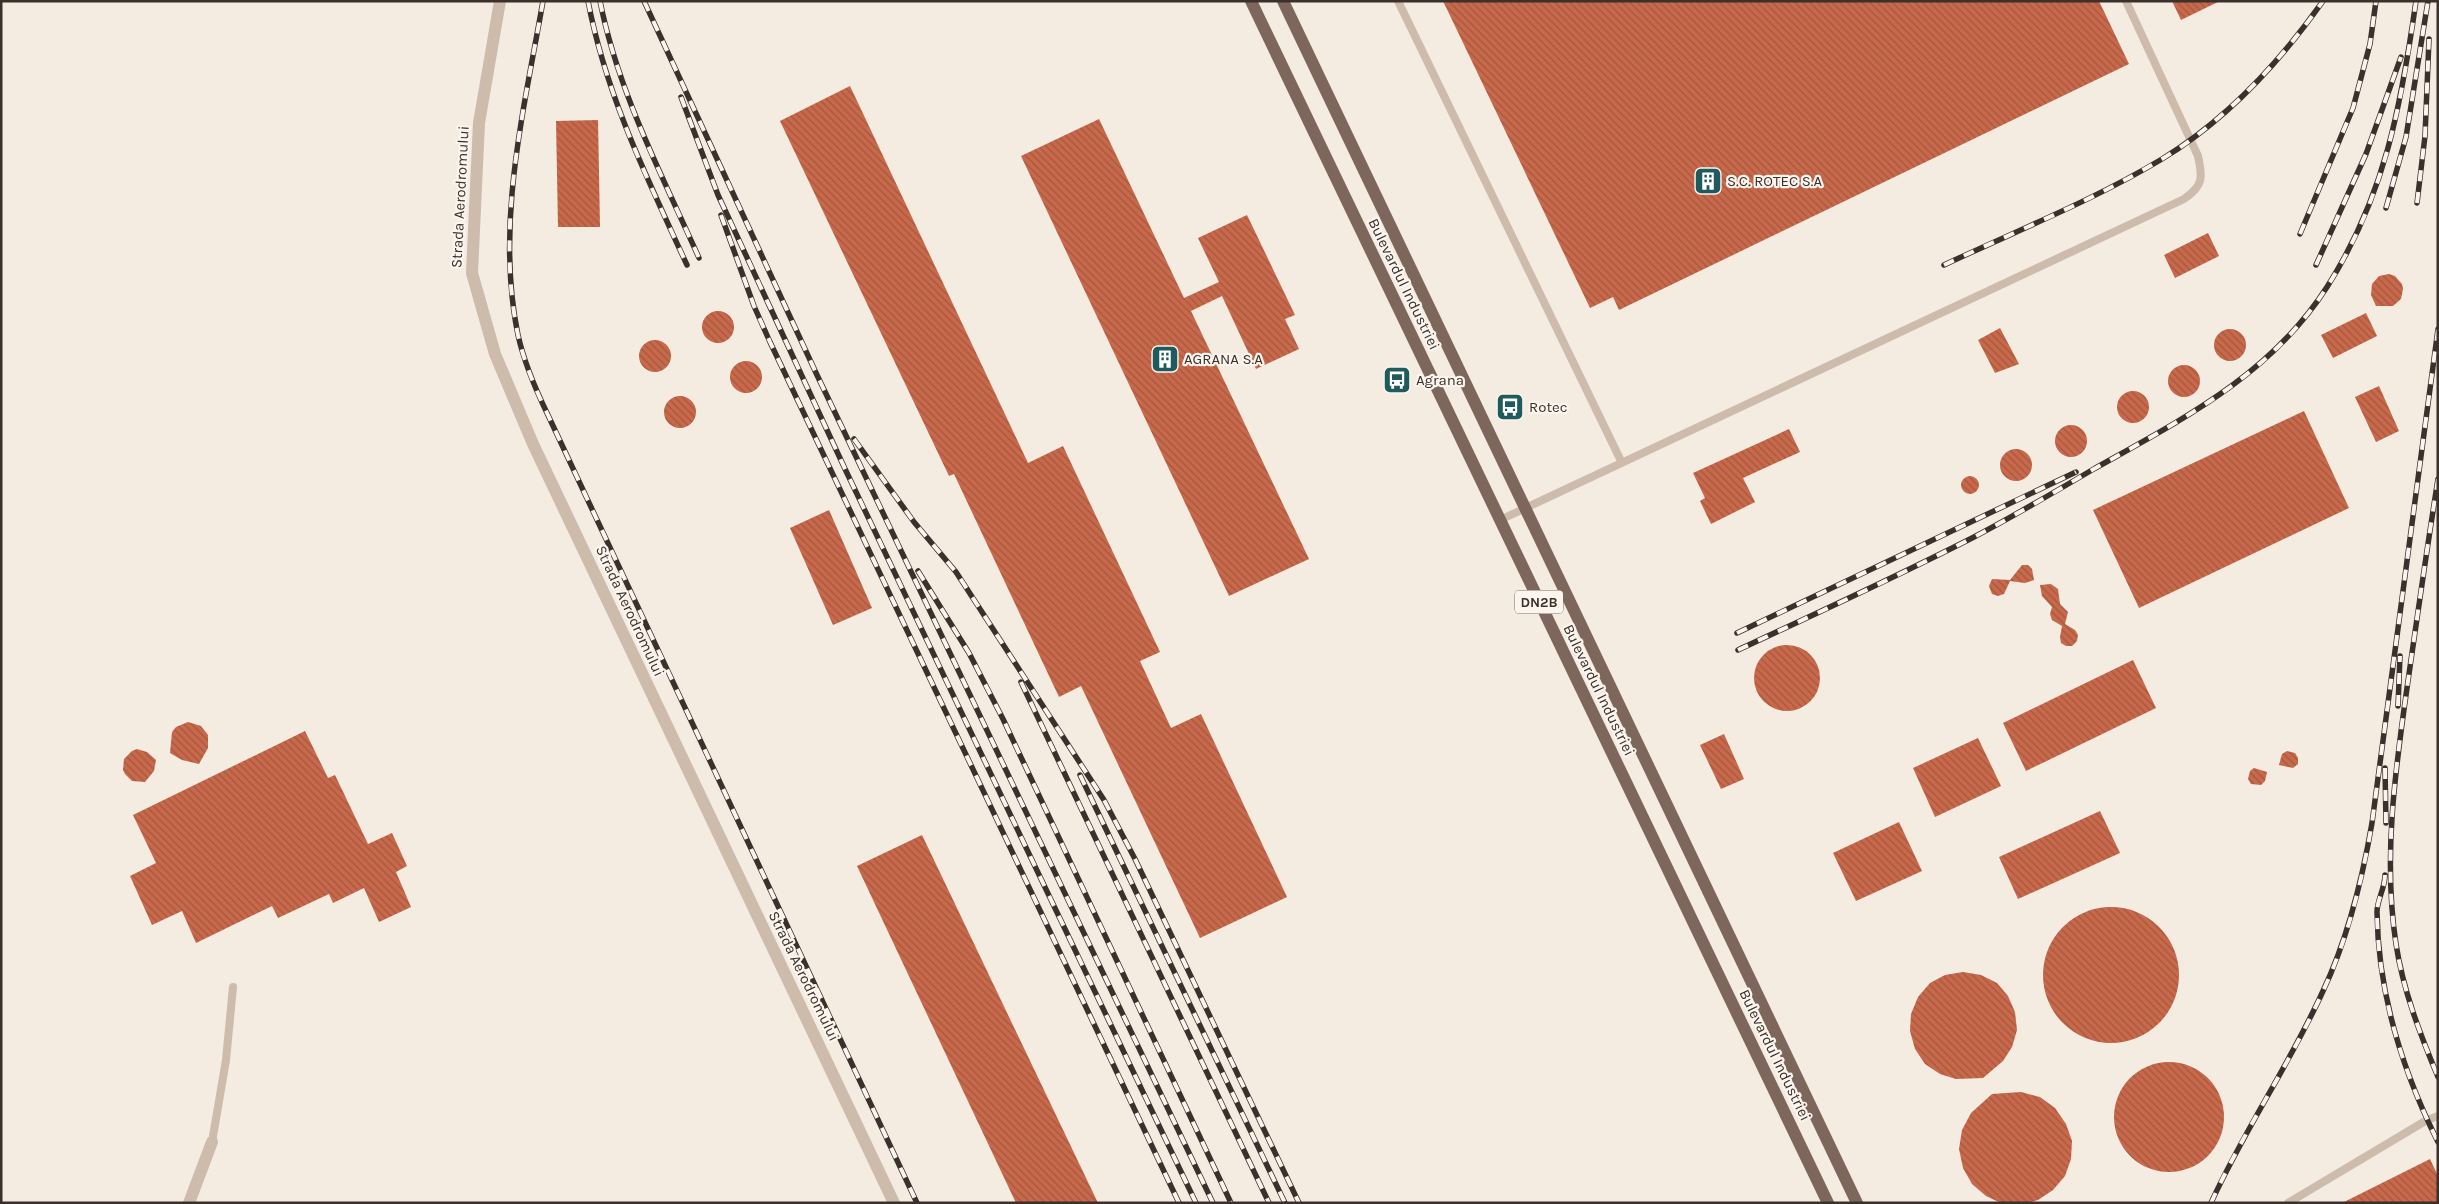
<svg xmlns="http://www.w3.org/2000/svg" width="2439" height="1204" viewBox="0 0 2439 1204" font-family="Karla,sans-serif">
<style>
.building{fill:url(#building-back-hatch)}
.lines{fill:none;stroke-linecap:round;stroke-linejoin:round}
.lane{stroke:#cdbbac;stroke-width:8}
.street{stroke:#cdbbac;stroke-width:12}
.primary{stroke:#7d675c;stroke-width:12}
.rail-casing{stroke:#3b302b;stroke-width:5.5}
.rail{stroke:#fbf5ee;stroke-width:4;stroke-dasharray:11;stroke-linecap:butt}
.labels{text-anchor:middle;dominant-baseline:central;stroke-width:4.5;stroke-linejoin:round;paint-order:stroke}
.shield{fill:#fbf5ee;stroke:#756b66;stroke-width:1}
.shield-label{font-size:14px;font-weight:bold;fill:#3b302b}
.poi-label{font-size:15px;fill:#3b302b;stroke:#fbf5ee;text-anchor:start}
.street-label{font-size:15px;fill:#3b302b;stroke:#fbf5ee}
</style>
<defs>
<pattern id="building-back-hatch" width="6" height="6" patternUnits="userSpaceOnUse" patternTransform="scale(1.25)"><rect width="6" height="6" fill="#c8694b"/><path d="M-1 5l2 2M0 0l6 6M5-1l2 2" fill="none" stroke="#a4573f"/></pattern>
</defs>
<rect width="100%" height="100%" fill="#f4ebe1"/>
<path class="building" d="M 1443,1 L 2099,1 L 2129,64 L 1619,310 L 1613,297 L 1590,308 Z
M 2172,1 L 2220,1 L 2181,20 Z
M 850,86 L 1028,463 L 1063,446 L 1160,652 L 1140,661 L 1171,728 L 1201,714 L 1287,897 L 1200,938 L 1081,686 L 1059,697 L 954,474 L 949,476 L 780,121 Z
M 1099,119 L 1184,298 L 1219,282 L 1198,238 L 1247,215 L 1295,315 L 1285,319 L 1299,349 L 1256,369 L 1222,296 L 1191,311 L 1309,559 L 1229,596 L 1021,156 Z
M 598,120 L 600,227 L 558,227 L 556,121 Z
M 2208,233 L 2219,256 L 2175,278 L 2164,255 Z
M 2389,274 L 2395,276 L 2402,284 L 2403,289 L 2401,299 L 2393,306 L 2376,306 L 2371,295 L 2372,284 L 2379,276 Z
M702 327a16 16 0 1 1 32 0a16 16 0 1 1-32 0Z
M 2366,313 L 2377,336 L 2333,358 L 2321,335 Z
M 2000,328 L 2019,364 L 1995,373 L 1978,340 Z
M2214 345a16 16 0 1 1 32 0a16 16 0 1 1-32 0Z
M639 356a16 16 0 1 1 32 0a16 16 0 1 1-32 0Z
M730 377a16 16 0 1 1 32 0a16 16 0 1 1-32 0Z
M2168 381a16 16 0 1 1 32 0a16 16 0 1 1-32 0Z
M 2379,386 L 2399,431 L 2376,442 L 2355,397 Z
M2117 407a16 16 0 1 1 32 0a16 16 0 1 1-32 0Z
M664 412a16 16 0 1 1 32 0a16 16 0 1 1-32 0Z
M 2304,411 L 2349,508 L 2139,608 L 2093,510 Z
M2055 441a16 16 0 1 1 32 0a16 16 0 1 1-32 0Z
M 1789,429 L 1800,452 L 1743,478 L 1755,502 L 1711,524 L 1700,501 L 1705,498 L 1693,473 Z
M2000 465a16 16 0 1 1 32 0a16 16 0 1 1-32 0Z
M1961 485a9 9 0 1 1 18 0a9 9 0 1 1-18 0Z
M 829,510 L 872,608 L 833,625 L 790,528 Z
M 2022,565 L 2028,565 L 2032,569 L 2034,580 L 2025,583 L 2010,581 L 2004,594 L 1998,596 L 1992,594 L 1989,586 L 1992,579 L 2010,580 Z
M 2051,584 L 2058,589 L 2060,604 L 2068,612 L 2065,624 L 2075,630 L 2078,635 L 2077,641 L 2072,646 L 2066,646 L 2061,643 L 2060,637 L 2062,626 L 2052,620 L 2050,614 L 2052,607 L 2042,596 L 2040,585 Z
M1754 678a33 33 0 1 1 66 0a33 33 0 1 1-66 0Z
M 2133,660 L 2156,708 L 2026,771 L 2003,723 Z
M 188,722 L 201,726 L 208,735 L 208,748 L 199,764 L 182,760 L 170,753 L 172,732 L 176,727 Z
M 305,731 L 328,778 L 335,775 L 368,844 L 392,833 L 407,866 L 396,872 L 411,907 L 379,922 L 364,888 L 333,903 L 329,894 L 278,918 L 272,906 L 196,943 L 182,911 L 152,925 L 130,876 L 156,863 L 133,815 Z
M 1724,734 L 1744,779 L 1721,789 L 1700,745 Z
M 1978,738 L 2001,786 L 1935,817 L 1913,768 Z
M 137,749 L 147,752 L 156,760 L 154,771 L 145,782 L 132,781 L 125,774 L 123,770 L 124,759 L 132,751 Z
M 2287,751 L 2295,753 L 2298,758 L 2298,764 L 2293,768 L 2279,765 L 2282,754 Z
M 2254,768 L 2267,772 L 2265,781 L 2261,785 L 2251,784 L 2248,779 L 2250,771 Z
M 2100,811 L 2120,853 L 2018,899 L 1999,857 Z
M 1899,822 L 1922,871 L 1856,901 L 1833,853 Z
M 922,835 L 1098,1203 L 1016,1203 L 857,866 Z
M2043 975a68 68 0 1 1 136 0a68 68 0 1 1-136 0Z
M 1963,972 L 1981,975 L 1997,983 L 2008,996 L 2015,1012 L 2017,1030 L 2012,1047 L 2003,1061 L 1983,1078 L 1956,1079 L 1940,1074 L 1925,1064 L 1915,1049 L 1910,1031 L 1911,1014 L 1918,997 L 1930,983 L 1945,975 Z
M2114 1117a55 55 0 1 1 110 0a55 55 0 1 1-110 0Z
M 2021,1092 L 2040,1097 L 2055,1108 L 2066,1124 L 2072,1141 L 2071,1159 L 2065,1176 L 2053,1190 L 2038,1200 L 2028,1203 L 2001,1203 L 1986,1196 L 1972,1184 L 1963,1168 L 1959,1149 L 1962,1130 L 1971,1113 L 1992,1094 Z
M 2430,1159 L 2438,1176 L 2438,1203 L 2342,1203 Z"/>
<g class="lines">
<path class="lane" d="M 1398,1 L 1622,463
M 1500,520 L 2184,199 C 2203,186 2203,178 2198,156 L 2126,1
M 212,1142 L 226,1060 L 233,987
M 2288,1203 L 2427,1120 L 2438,1116"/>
<path class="street" d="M 500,1 L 479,123 L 472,273 L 495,354 L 533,444 L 894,1203
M 189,1203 L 212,1142"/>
<path class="primary" d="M 1251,1 L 1828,1203
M 1283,1 L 1857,1203"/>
<g class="rail-casing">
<path id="rail" d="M 543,1 C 524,110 495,224 518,335 C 524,362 535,388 547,413 L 917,1203
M 588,1 C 606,95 647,178 687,265
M 600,1 C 618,92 662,175 699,258
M 644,1 L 817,375 L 1213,1203
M 681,97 L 718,195 L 846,471 L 1196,1203
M 2417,203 L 2425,136 L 2429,39
M 2386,208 L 2406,137 L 2428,1
M 721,215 L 754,306 L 770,342 L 1179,1203
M 2300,234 L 2353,108 L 2370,44 L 2376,1
M 1944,265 C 2016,231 2094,200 2162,159 C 2226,120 2280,62 2323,1
M 2316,265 L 2366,154 L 2401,57
M 854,439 L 914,522 L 956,572 L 1104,800 L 1135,859 L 1299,1203
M 2438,479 C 2427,548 2417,618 2407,688 C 2395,772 2383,859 2396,944 C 2403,990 2420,1034 2438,1077
M 918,571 L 969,653 L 1003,719 L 1231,1203
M 1737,633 L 2076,472
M 1738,650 C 1817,613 1896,577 1974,537 C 2014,516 2053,493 2092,470 C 2181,420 2270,376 2327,287 C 2385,196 2401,106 2416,1
M 1021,682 L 1269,1203
M 2398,706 L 2400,656
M 2385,768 L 2386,823
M 1080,775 L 1285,1203
M 2385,875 C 2385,888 2377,900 2377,912 C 2378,993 2402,1070 2438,1142
M 2211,1203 C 2244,1130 2290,1064 2323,991 C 2348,938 2362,881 2372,823 L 2438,329"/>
</g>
<use href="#rail" class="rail"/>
</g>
<defs>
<g id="building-square" transform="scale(1.4375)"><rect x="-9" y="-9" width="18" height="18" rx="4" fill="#1f5a5e" stroke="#fbf5ee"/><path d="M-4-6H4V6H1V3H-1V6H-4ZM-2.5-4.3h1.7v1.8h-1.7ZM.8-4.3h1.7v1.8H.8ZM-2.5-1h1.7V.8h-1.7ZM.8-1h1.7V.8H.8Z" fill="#fff"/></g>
<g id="bus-square" transform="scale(1.4375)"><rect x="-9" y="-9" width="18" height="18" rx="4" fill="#1f5a5e" stroke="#fbf5ee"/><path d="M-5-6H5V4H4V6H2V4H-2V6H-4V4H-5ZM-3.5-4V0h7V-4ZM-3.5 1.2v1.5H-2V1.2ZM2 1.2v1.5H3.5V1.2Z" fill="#fff"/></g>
</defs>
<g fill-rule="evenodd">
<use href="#building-square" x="1708" y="181"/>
<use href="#building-square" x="1165" y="359"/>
<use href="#bus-square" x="1397" y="380"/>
<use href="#bus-square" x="1510" y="407"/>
</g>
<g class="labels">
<rect class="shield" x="1515" y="590.5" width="48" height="23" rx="4"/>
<g class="shield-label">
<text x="1539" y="602">DN2B</text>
</g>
<g class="poi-label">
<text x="1727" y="181">S.C. ROTEC S.A</text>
<text x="1184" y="359">AGRANA S.A</text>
<text x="1416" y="380">Agrana</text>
<text x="1529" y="407">Rotec</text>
</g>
<g class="street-label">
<text transform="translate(460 197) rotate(-87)">Strada Aerodromului</text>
<text transform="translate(1404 284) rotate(64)">Bulevardul Industriei</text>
<text transform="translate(630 611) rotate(65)">Strada Aerodromului</text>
<text transform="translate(1599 690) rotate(64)">Bulevardul Industriei</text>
<text transform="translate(804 976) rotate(64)">Strada Aerodromului</text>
<text transform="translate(1775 1055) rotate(64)">Bulevardul Industriei</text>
</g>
</g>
<rect width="2439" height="1204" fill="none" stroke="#3b302b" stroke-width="5"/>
</svg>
